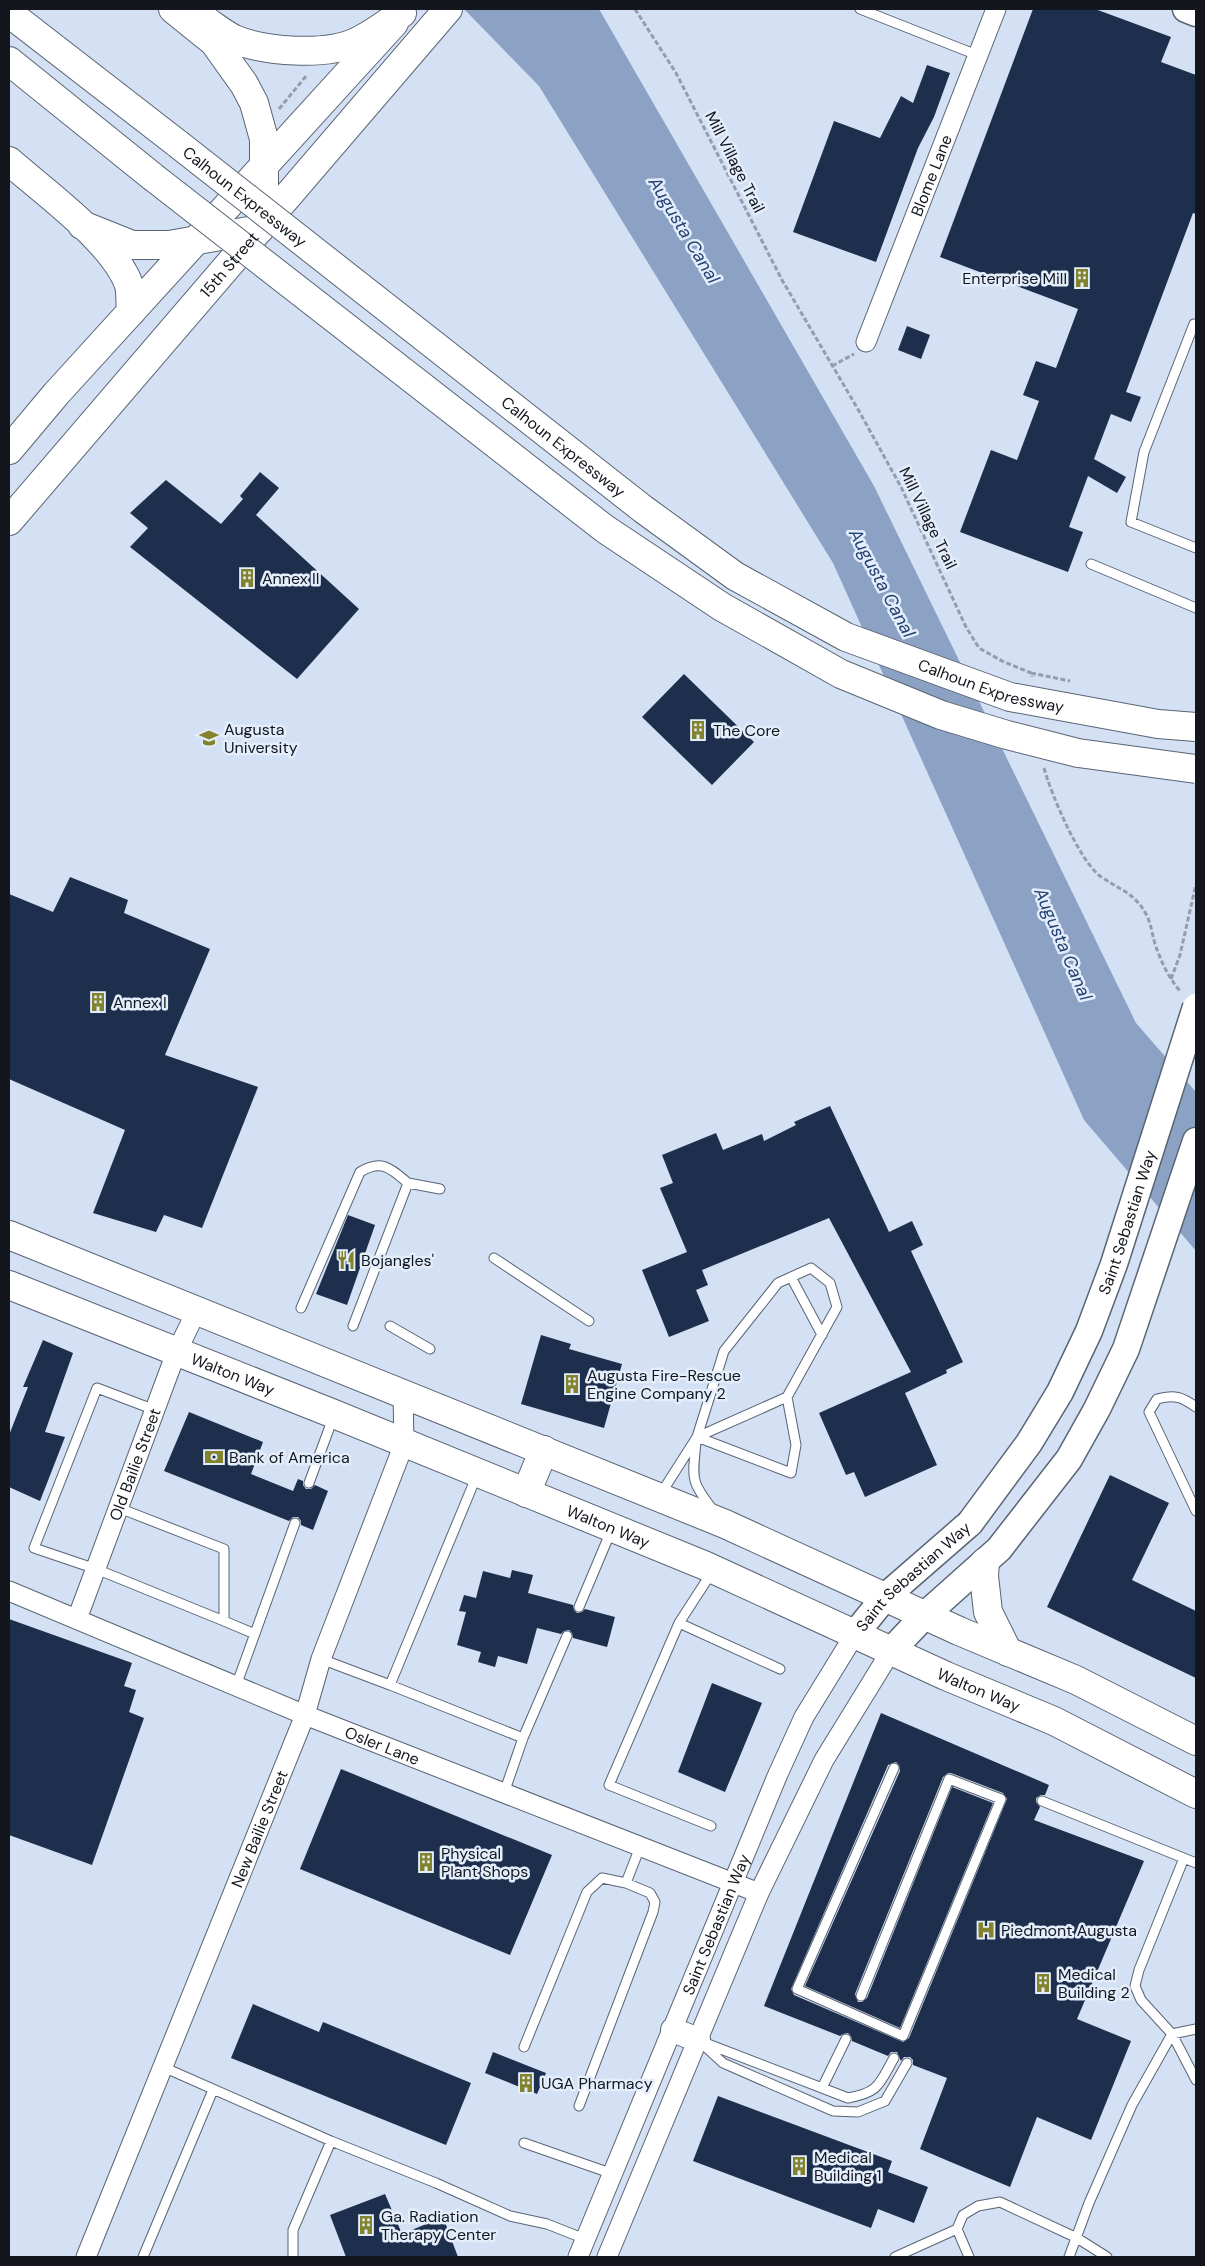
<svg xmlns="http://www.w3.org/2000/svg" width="1205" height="2266" viewBox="0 0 1205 2266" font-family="'DM Sans',sans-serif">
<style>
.water{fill:#8ba2c4}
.building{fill:#1d2f4c;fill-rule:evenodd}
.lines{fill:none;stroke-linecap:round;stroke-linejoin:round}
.service-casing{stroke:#596474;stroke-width:11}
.minor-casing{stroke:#596474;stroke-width:21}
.tertiary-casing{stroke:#596474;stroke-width:26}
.secondary-casing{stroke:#596474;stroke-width:29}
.primary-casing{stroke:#596474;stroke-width:30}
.motorway-casing{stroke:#596474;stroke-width:30}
.path{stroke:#939dab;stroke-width:3;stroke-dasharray:5 2.5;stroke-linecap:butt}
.service{stroke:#fff;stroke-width:9}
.minor{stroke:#fff;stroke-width:19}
.tertiary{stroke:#fff;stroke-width:24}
.secondary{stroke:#fff;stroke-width:26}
.primary{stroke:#fff;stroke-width:28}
.motorway{stroke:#fff;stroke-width:28}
.secondary-bridge-casing{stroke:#596474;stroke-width:29;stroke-linecap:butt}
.motorway-bridge-casing{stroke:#596474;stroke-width:30;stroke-linecap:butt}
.secondary-bridge{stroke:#fff;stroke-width:26}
.motorway-bridge{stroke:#fff;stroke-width:28}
.labels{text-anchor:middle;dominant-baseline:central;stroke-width:5;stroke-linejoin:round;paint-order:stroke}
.street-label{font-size:16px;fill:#13171d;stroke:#e3edfc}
.poi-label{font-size:16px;fill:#13171d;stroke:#e3edfc;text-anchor:start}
.water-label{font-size:18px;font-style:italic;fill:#244170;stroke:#e3edfc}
</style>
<rect width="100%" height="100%" fill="#d4e0f3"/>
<path class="water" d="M 464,9 L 599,9 L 874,486 L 1136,1023 L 1196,1092 L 1196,1251 L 1084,1120 L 833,563 L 539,86 Z"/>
<path class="building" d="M 1033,9 L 1095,9 L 1171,37 L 1161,62 L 1196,75 L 1196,214 L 1193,213 L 1126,392 L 1141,397 L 1131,422 L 1111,414 L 1094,459 L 1126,477 L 1117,493 L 1088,476 L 1069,527 L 1083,532 L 1068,572 L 960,532 L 991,450 L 1017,460 L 1039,401 L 1023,395 L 1036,361 L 1056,368 L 1078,309 L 940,257 Z
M 927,65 L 950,73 L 934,117 L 918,148 L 876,262 L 793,232 L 834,121 L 880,138 L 901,96 L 913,103 Z
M 907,326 L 930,335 L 921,359 L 898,350 Z
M 260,472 L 279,488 L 256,515 L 359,609 L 297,679 L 130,547 L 148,528 L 130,513 L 166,480 L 221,524 L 243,499 L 240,496 Z
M 684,674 L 754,742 L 712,785 L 642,717 Z
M 70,877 L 128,900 L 124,913 L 210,949 L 165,1055 L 258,1087 L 202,1228 L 164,1215 L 156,1232 L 93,1213 L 125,1130 L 9,1079 L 9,894 L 53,912 Z
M 830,1106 L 889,1232 L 912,1221 L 923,1245 L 911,1251 L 963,1362 L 946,1370 L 947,1373 L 905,1393 L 937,1465 L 865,1497 L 854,1472 L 846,1475 L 819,1413 L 911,1372 L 829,1218 L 702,1270 L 708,1285 L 696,1290 L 709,1321 L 669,1337 L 642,1270 L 687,1252 L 660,1188 L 673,1183 L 662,1155 L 716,1133 L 723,1150 L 762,1134 L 764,1141 L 796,1125 L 794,1122 Z
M 348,1215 L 375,1225 L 347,1305 L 316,1294 Z
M 541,1335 L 571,1344 L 569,1349 L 622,1364 L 604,1428 L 521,1404 Z
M 43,1340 L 73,1353 L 45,1432 L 65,1437 L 40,1501 L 9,1487 L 9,1435 L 28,1387 L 23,1387 Z
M 189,1412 L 263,1442 L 251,1474 L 293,1491 L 298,1479 L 303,1481 L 303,1485 L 306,1489 L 311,1489 L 315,1485 L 328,1491 L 313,1530 L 301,1525 L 301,1521 L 298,1517 L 293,1517 L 289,1521 L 164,1471 Z
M 1110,1475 L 1169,1503 L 1132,1580 L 1196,1611 L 1196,1678 L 1047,1607 Z
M 512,1570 L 533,1575 L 528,1593 L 573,1605 L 574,1610 L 577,1613 L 582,1612 L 585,1609 L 615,1617 L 607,1647 L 573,1638 L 572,1633 L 569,1630 L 564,1631 L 561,1634 L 537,1628 L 527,1664 L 498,1656 L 495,1667 L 478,1662 L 481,1652 L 457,1645 L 466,1612 L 459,1611 L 464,1595 L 476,1598 L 483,1571 L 510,1578 Z
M 9,1619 L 132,1663 L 124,1686 L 136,1690 L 129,1712 L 144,1718 L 92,1865 L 9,1835 Z
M 712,1683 L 762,1703 L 725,1792 L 678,1772 Z
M 881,1713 L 1049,1785 L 1045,1795 L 1041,1795 L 1036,1798 L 1036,1802 L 1040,1807 L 1034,1820 L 1144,1861 L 1077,2019 L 1131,2041 L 1091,2140 L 1037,2117 L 1010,2187 L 920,2149 L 947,2078 L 913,2065 L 913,2060 L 910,2057 L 904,2057 L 901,2061 L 897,2052 L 891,2052 L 888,2056 L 852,2041 L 851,2036 L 848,2033 L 843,2034 L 840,2036 L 764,2006 ZM 896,1762 L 899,1765 L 900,1771 L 805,1986 L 900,2028 L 993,1803 L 952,1787 L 867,1998 L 862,2002 L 858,2002 L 855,1994 L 943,1777 L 948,1773 L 951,1773 L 1003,1793 L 1007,1799 L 909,2038 L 903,2042 L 794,1995 L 791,1989 L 888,1765 Z
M 341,1769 L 552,1855 L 510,1955 L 300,1869 Z
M 253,2004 L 319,2032 L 323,2022 L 471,2083 L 446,2145 L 231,2058 Z
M 493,2052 L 546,2073 L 537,2094 L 485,2073 Z
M 718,2096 L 892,2161 L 888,2172 L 928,2187 L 914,2223 L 878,2209 L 871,2228 L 693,2161 Z
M 385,2194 L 402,2234 L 443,2217 L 458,2257 L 346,2257 L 330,2215 Z"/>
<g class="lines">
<g class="service-casing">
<path id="service" d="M 860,9 L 977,55
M 1196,324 L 1194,324 L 1144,452 L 1131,522 L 1196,548
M 1091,564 L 1196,608
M 408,1183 L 440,1189
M 494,1258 L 589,1321
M 791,1277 L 822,1335
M 301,1308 L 360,1172 C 382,1159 390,1168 408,1183 L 353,1326
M 390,1326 L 430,1349
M 1196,1407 C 1182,1397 1174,1394 1157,1399 L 1149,1412 L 1196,1511
M 697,1437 L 791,1473 L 796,1445 L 787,1397
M 696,1441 C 693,1478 689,1480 714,1511
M 309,1483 L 333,1418
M 660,1495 L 697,1437 L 724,1351 L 778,1283 L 811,1268 L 830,1283 L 837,1307 L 787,1397 L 697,1437
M 119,1508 L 224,1549 L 224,1621 L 96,1569 L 34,1548 L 97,1388 L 155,1410
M 579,1607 L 611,1531
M 224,1621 L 255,1634
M 679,1623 L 780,1669
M 321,1659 L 390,1685 L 477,1475
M 390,1685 L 523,1738 L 504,1793
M 236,1686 L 295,1523
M 523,1738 L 567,1636
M 1042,1801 L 1196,1863
M 711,1826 L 609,1785 L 679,1623 L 712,1572
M 1184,1858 L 1139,1970 L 1135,1986 L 1141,2000 L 1172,2034 L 1196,2080
M 861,1996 L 949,1779 L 1001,1799 L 903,2036 L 797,1989 L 894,1768
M 698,2040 L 723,2063 L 833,2111 L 858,2112 L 885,2101 L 907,2063
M 700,2041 L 848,2098 C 880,2092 879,2084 894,2058
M 524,2047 L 587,1892 L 602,1878 L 626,1883 L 640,1847
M 163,2067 L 331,2141
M 822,2088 L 846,2039
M 579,2106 L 653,1912 L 655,1902 L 650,1893 L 626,1883
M 524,2143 L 613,2174
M 957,2229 L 969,2257
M 143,2257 L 213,2090
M 293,2257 L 293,2230 L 331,2141 L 436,2183 L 510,2216 L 547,2224 L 585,2239
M 895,2257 L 957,2229 L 963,2215 L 978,2206 L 1000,2202 L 1077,2238 L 1107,2257
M 1069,2257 L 1089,2203 L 1132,2105 L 1172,2034 L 1196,2029"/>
</g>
<g class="minor-casing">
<g id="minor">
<path id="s1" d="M 866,342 L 996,9"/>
<path id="s2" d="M 9,1591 L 305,1715 L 759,1893"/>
<path id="s3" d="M 77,1619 L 176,1353 L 196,1312"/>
<path id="s4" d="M 86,2257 L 305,1715 L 321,1659 L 404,1444 L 403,1393"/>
<path id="s5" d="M 578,2257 L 778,1774 L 804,1717 L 855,1634"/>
<path d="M 607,2257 L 759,1893 L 824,1760 L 891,1651"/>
</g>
</g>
<g class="tertiary-casing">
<path id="tertiary" d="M 673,2030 L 698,2040"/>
</g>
<g class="secondary-casing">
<g id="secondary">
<path d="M 1186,9 L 1196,13"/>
<path id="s6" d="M 855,1634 L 885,1597 L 970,1523"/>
<path d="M 891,1651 L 925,1615 L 999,1549 L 1069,1459 L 1097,1409 L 1126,1349 L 1196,1141"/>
</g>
</g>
<g class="primary-casing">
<g id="primary">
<path d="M 9,450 L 56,394 L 394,23"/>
<path id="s7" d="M 9,521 L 448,9"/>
<path d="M 9,1235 L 725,1524 L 959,1631 L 1076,1680 L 1196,1741"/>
<path id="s8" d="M 9,1285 L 334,1414 L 706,1566 L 946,1676 L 1054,1721 L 1196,1794"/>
<path d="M 526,1493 L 544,1450"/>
<path d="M 985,1562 L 984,1576 L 988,1612 L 1008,1652"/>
</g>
</g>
<g class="motorway-casing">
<path id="motorway" d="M 9,13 L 178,144
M 205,20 C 214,26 224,34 234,39 C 265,52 326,56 356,42 C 372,35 387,23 402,13
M 9,61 L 153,177
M 9,161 C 44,192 114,242 129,285 C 131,293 130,304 131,312
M 82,225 L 132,245 L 169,245 L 260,229 L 264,192 L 264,139 L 254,103 L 244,84 L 214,42 L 173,9"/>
</g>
<path class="path" d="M 635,9 L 676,73 L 782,280 L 859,411 L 901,487 L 966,627 L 979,648 L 1002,661 L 1031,673 L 1032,677
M 279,109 L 307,75
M 832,366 L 854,354
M 1031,673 L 1070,681
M 1044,768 C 1051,794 1079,860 1100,876 C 1118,889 1134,892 1146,914 C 1151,923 1152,934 1155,944 C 1161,961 1168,977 1180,991
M 1171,979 L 1180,955 L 1196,884"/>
<use href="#service" class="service"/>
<use href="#minor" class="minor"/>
<use href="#tertiary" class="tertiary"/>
<use href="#secondary" class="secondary"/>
<use href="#primary" class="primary"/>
<use href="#motorway" class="motorway"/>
<g class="secondary-bridge-casing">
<g id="secondary-bridge">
<path id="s9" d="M 970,1523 L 1029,1443 L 1060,1392 L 1089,1331 L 1114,1264 L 1196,1007"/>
</g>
</g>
<g class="motorway-bridge-casing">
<g id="motorway-bridge">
<path id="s10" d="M 178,144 L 643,509 L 735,576 L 846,637 L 1010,697 L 1158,724 L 1196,727"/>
<path d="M 153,177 L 605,529 L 722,607 L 841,674 L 941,715 L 1007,735 L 1078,753 L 1196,769"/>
</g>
</g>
<use href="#secondary-bridge" class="secondary-bridge"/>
<use href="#motorway-bridge" class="motorway-bridge"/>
</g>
<defs>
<g id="building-bare" transform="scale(1.5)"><path d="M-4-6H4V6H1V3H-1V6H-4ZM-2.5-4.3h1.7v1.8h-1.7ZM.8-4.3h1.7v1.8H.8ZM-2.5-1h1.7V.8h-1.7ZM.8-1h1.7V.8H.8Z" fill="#83832d" stroke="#e3edfc" stroke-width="2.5" paint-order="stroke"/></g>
<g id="university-bare" transform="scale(1.5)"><path d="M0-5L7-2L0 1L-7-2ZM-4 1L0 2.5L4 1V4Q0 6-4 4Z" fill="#83832d" stroke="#e3edfc" stroke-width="2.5" paint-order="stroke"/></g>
<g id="restaurant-bare" transform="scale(1.5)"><path d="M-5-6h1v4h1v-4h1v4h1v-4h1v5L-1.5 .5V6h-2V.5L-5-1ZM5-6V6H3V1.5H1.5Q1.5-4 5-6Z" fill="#83832d" stroke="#e3edfc" stroke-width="2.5" paint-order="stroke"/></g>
<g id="bank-bare" transform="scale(1.5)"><path d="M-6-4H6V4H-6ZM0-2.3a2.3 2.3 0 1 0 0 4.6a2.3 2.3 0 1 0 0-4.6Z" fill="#83832d" stroke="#e3edfc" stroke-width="2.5" paint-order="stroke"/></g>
<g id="hospital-bare" transform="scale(1.5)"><path d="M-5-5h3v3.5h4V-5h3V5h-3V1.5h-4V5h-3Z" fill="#83832d" stroke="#e3edfc" stroke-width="2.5" paint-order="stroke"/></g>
</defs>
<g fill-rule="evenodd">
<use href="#building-bare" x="1082" y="278"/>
<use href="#building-bare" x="247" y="578"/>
<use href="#building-bare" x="698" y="730"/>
<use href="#university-bare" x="209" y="738"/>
<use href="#building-bare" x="98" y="1002"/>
<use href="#restaurant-bare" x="346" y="1260"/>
<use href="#building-bare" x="572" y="1384"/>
<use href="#bank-bare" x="214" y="1457"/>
<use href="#building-bare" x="426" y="1862"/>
<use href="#hospital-bare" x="986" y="1930"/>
<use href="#building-bare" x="1043" y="1983"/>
<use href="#building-bare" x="526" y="2083"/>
<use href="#building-bare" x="799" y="2166"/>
<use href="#building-bare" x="366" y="2225"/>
</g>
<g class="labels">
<g class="street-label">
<text transform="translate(735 162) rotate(63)">Mill Village Trail</text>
<text stroke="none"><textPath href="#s1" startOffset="179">Blome Lane</textPath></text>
<text stroke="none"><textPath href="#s10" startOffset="85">Calhoun Expressway</textPath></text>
<text stroke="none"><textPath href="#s7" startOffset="338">15th Street</textPath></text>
<text stroke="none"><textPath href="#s10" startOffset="490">Calhoun Expressway</textPath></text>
<text transform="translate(928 518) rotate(64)">Mill Village Trail</text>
<text stroke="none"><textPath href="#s10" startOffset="985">Calhoun Expressway</textPath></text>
<text stroke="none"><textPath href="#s9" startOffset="342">Saint Sebastian Way</textPath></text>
<text stroke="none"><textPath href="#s8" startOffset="241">Walton Way</textPath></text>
<text stroke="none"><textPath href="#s3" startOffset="165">Old Bailie Street</textPath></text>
<text stroke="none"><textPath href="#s8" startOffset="646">Walton Way</textPath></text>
<text stroke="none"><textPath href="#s6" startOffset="82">Saint Sebastian Way</textPath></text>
<text stroke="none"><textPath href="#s8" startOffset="1051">Walton Way</textPath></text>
<text stroke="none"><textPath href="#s2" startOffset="404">Osler Lane</textPath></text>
<text stroke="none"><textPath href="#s4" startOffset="462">New Bailie Street</textPath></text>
<text stroke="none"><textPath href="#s5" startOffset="360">Saint Sebastian Way</textPath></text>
</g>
<g class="poi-label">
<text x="1067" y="278" text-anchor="end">Enterprise Mill</text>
<text x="262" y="578">Annex II</text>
<text x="224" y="729">Augusta<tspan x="224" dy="18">University</tspan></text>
<text x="713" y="730">The Core</text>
<text x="113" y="1002">Annex I</text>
<text x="361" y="1260">Bojangles'</text>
<text x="587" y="1375">Augusta Fire-Rescue<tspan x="587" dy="18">Engine Company 2</tspan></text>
<text x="229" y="1457">Bank of America</text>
<text x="441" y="1853">Physical<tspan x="441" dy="18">Plant Shops</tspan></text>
<text x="1001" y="1930">Piedmont Augusta</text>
<text x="1058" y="1974">Medical<tspan x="1058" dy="18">Building 2</tspan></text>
<text x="541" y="2083">UGA Pharmacy</text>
<text x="814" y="2157">Medical<tspan x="814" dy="18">Building 1</tspan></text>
<text x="381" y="2216">Ga. Radiation<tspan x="381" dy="18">Therapy Center</tspan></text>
</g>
<g class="water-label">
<text transform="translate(684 230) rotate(59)">Augusta Canal</text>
<text transform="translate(882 583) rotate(62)">Augusta Canal</text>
<text transform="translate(1063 944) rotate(67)">Augusta Canal</text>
</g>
</g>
<rect width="1205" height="2266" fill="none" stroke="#13171d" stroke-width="20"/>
</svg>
